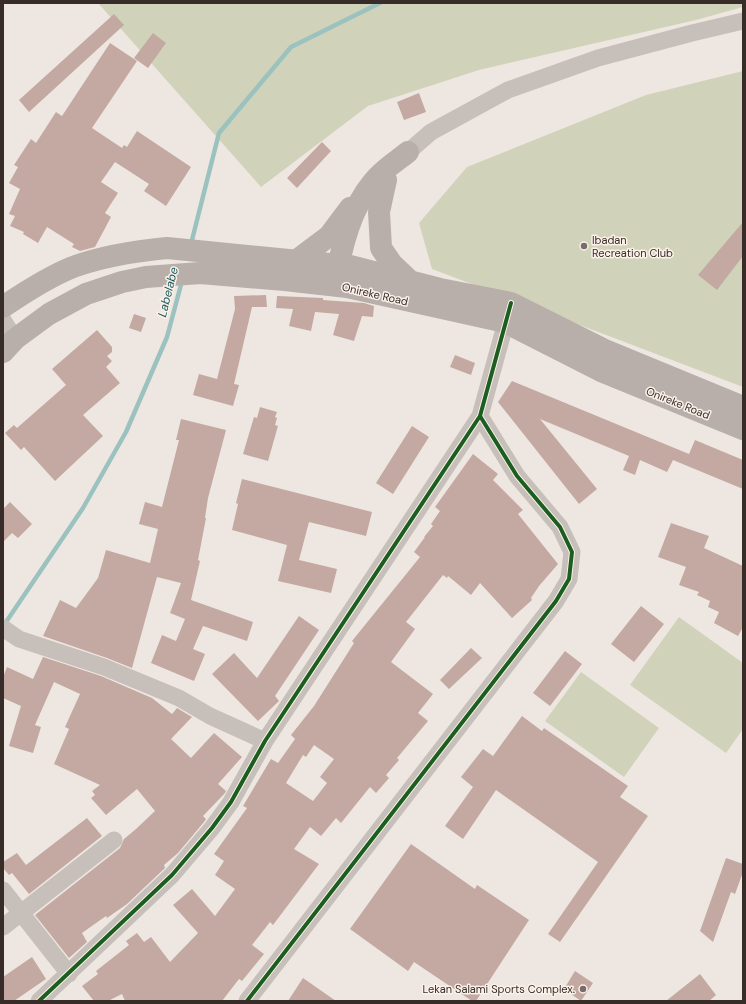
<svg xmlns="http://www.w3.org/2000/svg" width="746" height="1004" viewBox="0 0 746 1004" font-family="'DM Sans',sans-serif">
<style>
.green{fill:#d0d3ba}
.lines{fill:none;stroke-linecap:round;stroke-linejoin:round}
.stream{stroke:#9cc2bf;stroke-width:4.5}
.building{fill:#c3a9a2;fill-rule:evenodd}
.street{stroke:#c7bfba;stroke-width:17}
.secondary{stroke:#b8afaa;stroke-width:22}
.cycleway-casing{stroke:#fbf1e9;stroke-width:6}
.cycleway{stroke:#1b5e20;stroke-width:4}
.poi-dot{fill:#786d69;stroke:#fbf1e9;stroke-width:1.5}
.labels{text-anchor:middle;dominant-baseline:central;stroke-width:3;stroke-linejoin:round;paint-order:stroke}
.poi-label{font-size:11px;fill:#382c28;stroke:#fbf1e9;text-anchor:start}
.street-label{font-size:11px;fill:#382c28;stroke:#fbf1e9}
.water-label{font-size:12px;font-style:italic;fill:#1b5c5c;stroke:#fbf1e9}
</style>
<rect width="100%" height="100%" fill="#eee7e1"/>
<path class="green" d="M 98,3 L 743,3 L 743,7 L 696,20 L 479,70 L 368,106 L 261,187 Z
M 743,71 L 743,387 L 432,269 L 419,223 L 467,167 L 646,95 Z
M 679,617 L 743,663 L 743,729 L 726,753 L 630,685 Z
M 581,672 L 659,728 L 624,777 L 545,721 Z"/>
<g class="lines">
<path class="stream" d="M 191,244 L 219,133 L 291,47 L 380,3
M 4,625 L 83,508 L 126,432 L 167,337 L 182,281"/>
</g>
<path class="building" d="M 114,14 L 124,25 L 29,112 L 19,100 Z
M 153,33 L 166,43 L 148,68 L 134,58 Z
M 110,43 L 137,61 L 92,128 L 122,148 L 124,145 L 127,147 L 137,131 L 191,167 L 166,206 L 144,191 L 149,184 L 115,162 L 101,182 L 118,193 L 105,213 L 111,217 L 95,247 L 80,251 L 72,247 L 74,244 L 47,227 L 38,243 L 23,234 L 24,232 L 10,226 L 15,216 L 9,214 L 20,189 L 9,183 L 18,167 L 14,165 L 31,139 L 36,143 L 56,112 L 62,116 Z
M 419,93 L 426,112 L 404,120 L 397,102 Z
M 322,142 L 331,151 L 297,188 L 287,178 Z
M 743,222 L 743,256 L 717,290 L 698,275 Z
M 266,295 L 267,307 L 252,307 L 234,384 L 239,385 L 233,406 L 193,395 L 199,374 L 217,379 L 235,309 L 234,296 Z
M 277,296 L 323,298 L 323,300 L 364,303 L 374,306 L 373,317 L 362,316 L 354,341 L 333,335 L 339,314 L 315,312 L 311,331 L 289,326 L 293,309 L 276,308 Z
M 134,314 L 146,318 L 141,332 L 129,328 Z
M 97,330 L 112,347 L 112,352 L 107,356 L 112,361 L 106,367 L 120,383 L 83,415 L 103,436 L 55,481 L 24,447 L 21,450 L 5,433 L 14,425 L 17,428 L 66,385 L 52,369 Z
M 455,355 L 475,363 L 471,375 L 450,367 Z
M 512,381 L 689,454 L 695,440 L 743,460 L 743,489 L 673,460 L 667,472 L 640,460 L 635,475 L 623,470 L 629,456 L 540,419 L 597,489 L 579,504 L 498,402 Z
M 260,407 L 277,412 L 275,417 L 277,418 L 275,425 L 278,426 L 268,461 L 243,454 L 254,417 L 257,418 Z
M 181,419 L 226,430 L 208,498 L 205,518 L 206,518 L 198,560 L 200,561 L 191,600 L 253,622 L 247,641 L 203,626 L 193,649 L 205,654 L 194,681 L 151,663 L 162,635 L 176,641 L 185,619 L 170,613 L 181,583 L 157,577 L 132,668 L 107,658 L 43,636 L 60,600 L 76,608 L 98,578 L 106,550 L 150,563 L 158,529 L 139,524 L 145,502 L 162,507 L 179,440 L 176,440 Z
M 412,426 L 429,437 L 393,494 L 376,483 Z
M 473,454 L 498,474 L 493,480 L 523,510 L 518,514 L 558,564 L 539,586 L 531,598 L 532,600 L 512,618 L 480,583 L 471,595 L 448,576 L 447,578 L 443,575 L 406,622 L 415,629 L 391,662 L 433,694 L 418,713 L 428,721 L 397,758 L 399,760 L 386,775 L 389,778 L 376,793 L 370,787 L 341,823 L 336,818 L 321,836 L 310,827 L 294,849 L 319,864 L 273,925 L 270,922 L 252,945 L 264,954 L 242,981 L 239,979 L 222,1001 L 125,1001 L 122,994 L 108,1001 L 94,1001 L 82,986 L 98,974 L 96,971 L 129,945 L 126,941 L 137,933 L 144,942 L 151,937 L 170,962 L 198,933 L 173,905 L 192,889 L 215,916 L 235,889 L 215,875 L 224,861 L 214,854 L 247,808 L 243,806 L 271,759 L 278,763 L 295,739 L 291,735 L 314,706 L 354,643 L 352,641 L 420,557 L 414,552 L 425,537 L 424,537 L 433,526 L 431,524 L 440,511 L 435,507 ZM 314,745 L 334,759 L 320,777 L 327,783 L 313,801 L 286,783 L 303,755 L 306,757 Z
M 242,479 L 372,512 L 366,536 L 309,522 L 299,560 L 337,569 L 331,593 L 278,581 L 287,545 L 232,530 L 238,504 L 236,503 Z
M 10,502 L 32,524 L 18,538 L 12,533 L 3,542 L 3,509 Z
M 671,523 L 709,536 L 704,548 L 743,566 L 743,627 L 738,636 L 714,623 L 719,612 L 708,607 L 710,601 L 697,595 L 699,592 L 679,585 L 686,567 L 658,557 Z
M 641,606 L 664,624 L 634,662 L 611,644 Z
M 299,616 L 319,630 L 275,696 L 279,701 L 258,721 L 212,674 L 234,653 L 257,678 Z
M 471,648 L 482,658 L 449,689 L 440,680 Z
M 565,651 L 582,664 L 550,706 L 533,693 Z
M 43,657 L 101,676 L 152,698 L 172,714 L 177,708 L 192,717 L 171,739 L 191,758 L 214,733 L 242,757 L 218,784 L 226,791 L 225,793 L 203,816 L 206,819 L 204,822 L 178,853 L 164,865 L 165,868 L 127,904 L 107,918 L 106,916 L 82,933 L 87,942 L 69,958 L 35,915 L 120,848 L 124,839 L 136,829 L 155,811 L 137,789 L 106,815 L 91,798 L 95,795 L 92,791 L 100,785 L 54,764 L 69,729 L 65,727 L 80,694 L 54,682 L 35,725 L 41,727 L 33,753 L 9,746 L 21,706 L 3,698 L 3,677 L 7,667 L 33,679 Z
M 522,716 L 542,731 L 544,728 L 628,786 L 620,797 L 648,816 L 560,942 L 548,934 L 598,862 L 496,790 L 463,839 L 445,826 L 473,787 L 461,777 L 483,749 L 493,756 Z
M 87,818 L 102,836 L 29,894 L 12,873 L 9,875 L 3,868 L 3,862 L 17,853 L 26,865 Z
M 411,844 L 475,889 L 477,885 L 529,920 L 476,1001 L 472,1001 L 414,962 L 408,971 L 350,929 Z
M 726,858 L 743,864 L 743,872 L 735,894 L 731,892 L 713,942 L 700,931 Z
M 32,957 L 46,979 L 14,1001 L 3,1001 L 3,977 Z
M 575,971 L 593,983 L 581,1001 L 564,989 Z
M 700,974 L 716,995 L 709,1001 L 666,1001 Z
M 303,978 L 336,1001 L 288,1001 Z"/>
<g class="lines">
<path class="street" d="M 408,152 L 431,132 L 508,90 L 598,58 L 692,33 L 743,21
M 3,320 L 15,339
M 3,628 L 19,639 L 104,667 L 179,698 L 210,716 L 265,741
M 3,890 L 69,974
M 3,927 L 114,840
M 39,1001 L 172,875 L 212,828 L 231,802 L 265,741 L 480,416 L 509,311
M 247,1001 L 556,601 L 569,579 L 572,552 L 560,527 L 517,476 L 480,416"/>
<path class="secondary" d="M 386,180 L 379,212 L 381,248 L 392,264 L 410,281
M 297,260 L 329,236 L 350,208
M 336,278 C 342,245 351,208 373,182 C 382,170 397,161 408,152
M 3,307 C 25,292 48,277 73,267 C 103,256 136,251 167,248 L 350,266 L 440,289 L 511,303 L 607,351 L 743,407
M 3,352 L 15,339 L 49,314 L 86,294 L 122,282 L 146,277 L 200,273 L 285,280 L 347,287 L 505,322 L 601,371 L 743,429"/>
<g class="cycleway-casing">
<path id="cycleway" d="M 39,1001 L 172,875 L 212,828 L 231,802 L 265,741 L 480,416 L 511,303
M 247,1001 L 556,601 L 569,579 L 572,552 L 560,527 L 517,476 L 480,416"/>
</g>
<use href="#cycleway" class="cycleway"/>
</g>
<g class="poi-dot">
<circle cx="584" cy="246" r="4"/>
<circle cx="583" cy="989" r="4"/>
</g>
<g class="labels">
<g class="poi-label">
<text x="592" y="240">Ibadan<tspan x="592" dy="13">Recreation Club</tspan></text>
<text x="575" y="989" text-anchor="end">Lekan Salami Sports Complex.</text>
</g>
<g class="street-label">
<text transform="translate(375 294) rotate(13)">Onireke Road</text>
<text transform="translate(678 403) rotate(22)">Onireke Road</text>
</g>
<g class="water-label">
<text transform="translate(168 292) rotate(-76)">Labelabe</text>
</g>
</g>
<rect width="746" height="1004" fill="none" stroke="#382c28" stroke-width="8"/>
</svg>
